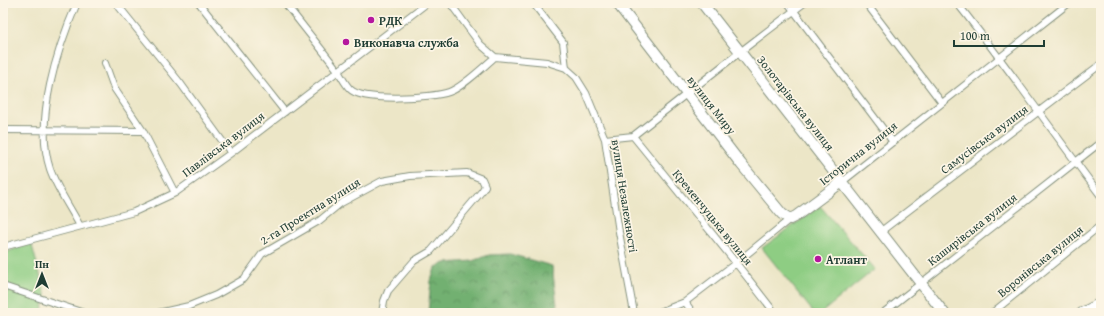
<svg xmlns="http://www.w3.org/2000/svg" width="1104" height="316" viewBox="0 0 1104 316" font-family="'Gentium Book Plus',serif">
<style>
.grass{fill:#8ecd83;stroke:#56855c}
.forest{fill:url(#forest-crowns);stroke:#487652}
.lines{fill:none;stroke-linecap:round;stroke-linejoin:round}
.minor-casing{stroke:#86927e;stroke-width:8}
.primary-casing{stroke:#86927e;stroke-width:12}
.minor{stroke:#fff;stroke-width:6}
.primary{stroke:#fff;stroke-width:10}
.poi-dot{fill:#b5179e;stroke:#fcf5e5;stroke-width:1.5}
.labels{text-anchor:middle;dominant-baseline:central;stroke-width:3.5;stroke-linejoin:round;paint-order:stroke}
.poi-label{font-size:12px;font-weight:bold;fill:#1f3d34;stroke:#fcf5e5;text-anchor:start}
.street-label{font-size:12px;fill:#1f3d34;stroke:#fcf5e5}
</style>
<defs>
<pattern id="forest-crowns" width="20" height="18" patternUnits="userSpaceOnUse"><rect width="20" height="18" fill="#72b071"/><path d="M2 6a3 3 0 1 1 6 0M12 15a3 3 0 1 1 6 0" fill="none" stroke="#5d905e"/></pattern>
</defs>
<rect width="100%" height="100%" fill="#fcf5e5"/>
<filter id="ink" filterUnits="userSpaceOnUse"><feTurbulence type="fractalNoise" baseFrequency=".025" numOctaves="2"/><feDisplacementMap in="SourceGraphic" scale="8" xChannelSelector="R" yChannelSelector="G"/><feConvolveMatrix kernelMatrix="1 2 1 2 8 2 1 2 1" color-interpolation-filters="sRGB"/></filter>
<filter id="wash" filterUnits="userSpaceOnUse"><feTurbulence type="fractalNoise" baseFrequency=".012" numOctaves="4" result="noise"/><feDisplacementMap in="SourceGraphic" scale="16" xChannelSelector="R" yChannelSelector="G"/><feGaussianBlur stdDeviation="0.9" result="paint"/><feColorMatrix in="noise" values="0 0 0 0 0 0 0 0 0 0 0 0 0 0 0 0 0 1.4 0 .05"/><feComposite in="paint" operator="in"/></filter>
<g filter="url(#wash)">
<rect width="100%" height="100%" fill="#ece6c7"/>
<path class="grass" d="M 820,206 L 875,269 L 821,313 L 814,313 L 762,248 Z
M 31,242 L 46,297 L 41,313 L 3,313 L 3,254 Z"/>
<path class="forest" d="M 510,254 L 552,266 L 558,313 L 428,313 L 431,281 L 435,268 L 445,263 L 472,261 L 489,255 Z"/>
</g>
<g filter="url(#ink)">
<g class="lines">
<g class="minor-casing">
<path id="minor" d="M 77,3 C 57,49 34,120 50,169 C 57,189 70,207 80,226
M 116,3 L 181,84 L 231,153
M 199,3 L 285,112
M 285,3 C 302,25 319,46 336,68 C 341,75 344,83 350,89 C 362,102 432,98 449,92 C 463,87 483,67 495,57
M 450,3 L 480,44 L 495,57 L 547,62 L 566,68 L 576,77 L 586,93 L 605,139 L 619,232 L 634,313
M 533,3 L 563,42 L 566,68
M 788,3 L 893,142
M 866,3 L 942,103
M 957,3 C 1007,66 1053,132 1101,196
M 105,63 L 114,88 L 143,131 L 175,193
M 3,130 L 143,131
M 633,136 L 736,263 L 775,313
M 605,139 L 633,136 L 740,52 L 804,3
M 842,182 L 1069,3
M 880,232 L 1101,64
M 3,247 L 134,212 L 175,193 L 231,153 L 427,3
M 3,286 L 84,313
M 685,302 L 693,313
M 158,313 L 189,306 L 216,295 L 244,279 L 262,254 L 319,221 L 341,203 L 382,181 L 410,176 L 467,173 L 482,179 L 485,186 L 482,191 L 431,251 L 414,261 L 388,291 L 384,301 L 382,313
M 657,313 L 685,302 L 736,263 L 790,219
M 883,313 L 1101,142
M 992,313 L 1101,225"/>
</g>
<g class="primary-casing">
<path id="primary" d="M 617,3 L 741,164 L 782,214 L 790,219 L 796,216 L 842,182
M 702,3 L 944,313
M 1082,313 L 1101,303"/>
</g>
<use href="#minor" class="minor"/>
<use href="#primary" class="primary"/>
</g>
</g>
<g class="poi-dot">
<circle cx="371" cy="20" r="4"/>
<circle cx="346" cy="42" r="4"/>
<circle cx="818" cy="259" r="4"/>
</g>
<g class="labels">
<g class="poi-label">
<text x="379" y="20">РДК</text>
<text x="354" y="42">Виконавча служба</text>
<text x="826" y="259">Атлант</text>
</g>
<g class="street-label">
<text transform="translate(796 103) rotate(52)">Золотарівська вулиця</text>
<text transform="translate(712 105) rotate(52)">вулиця Миру</text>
<text transform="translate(984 139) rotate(-37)">Самусівська вулиця</text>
<text transform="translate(223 144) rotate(-37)">Павлівська вулиця</text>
<text transform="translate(858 153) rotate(-38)">Історична вулиця</text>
<text transform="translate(625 196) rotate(81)">вулиця Незалежності</text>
<text transform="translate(310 211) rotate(-32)">2-га Проектна вулиця</text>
<text transform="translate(713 217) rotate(51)">Кременчуцька вулиця</text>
<text transform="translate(972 229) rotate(-38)">Каширівська вулиця</text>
<text transform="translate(1040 261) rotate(-39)">Воронівська вулиця</text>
</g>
</g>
<rect width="1104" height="316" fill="none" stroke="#fcf5e5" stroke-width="16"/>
<g transform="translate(42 274)" stroke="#fcf5e5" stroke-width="3" paint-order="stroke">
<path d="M0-3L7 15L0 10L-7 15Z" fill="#1f3d34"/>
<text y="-6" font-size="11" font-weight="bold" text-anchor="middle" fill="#1f3d34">Пн</text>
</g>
<path d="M954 40v6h90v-6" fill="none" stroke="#1f3d34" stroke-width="2"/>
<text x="960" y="40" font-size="12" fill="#1f3d34" stroke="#fcf5e5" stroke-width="3" paint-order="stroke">100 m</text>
</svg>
